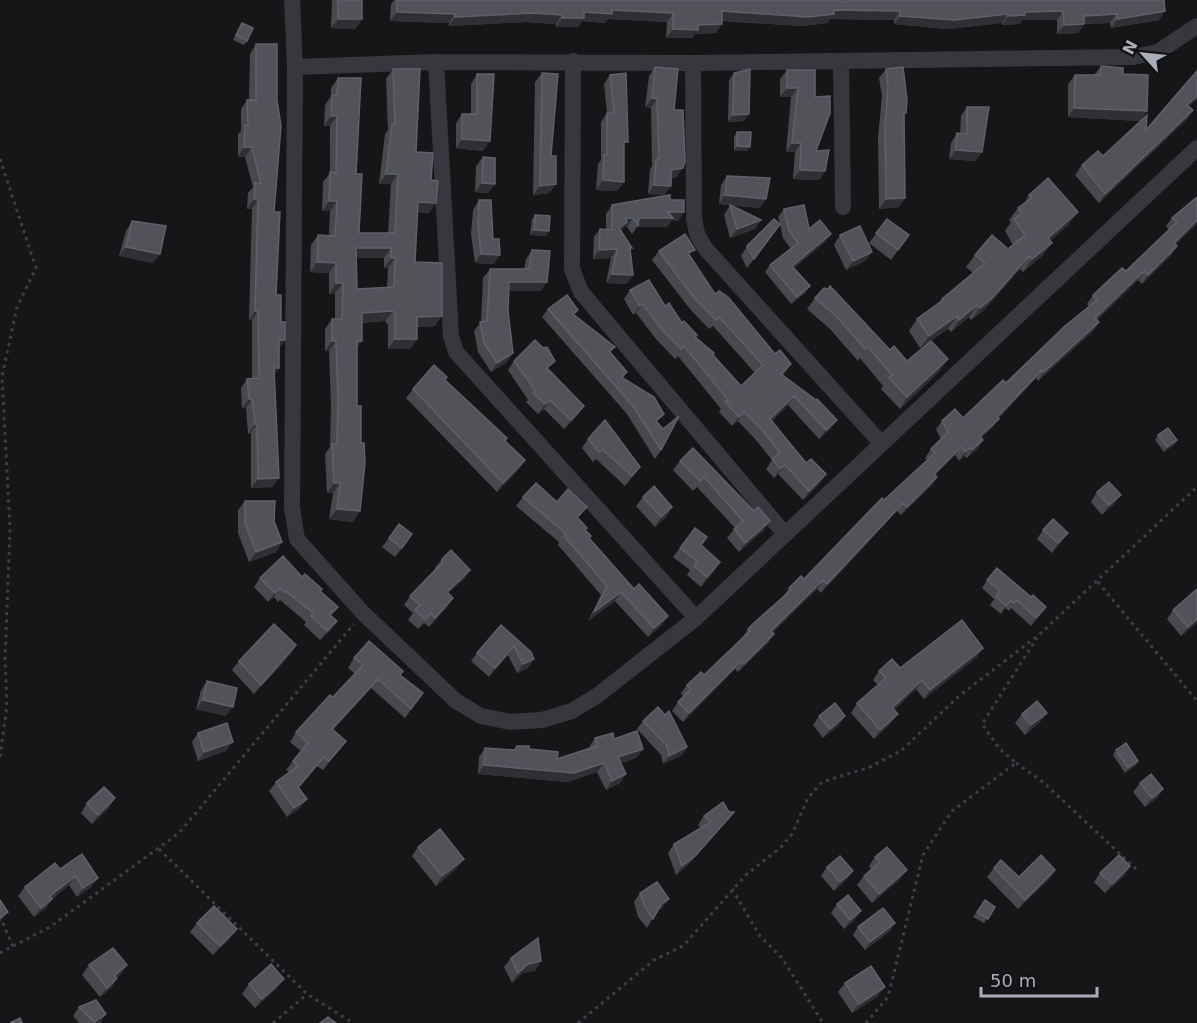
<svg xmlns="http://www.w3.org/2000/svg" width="1197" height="1023" viewBox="0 0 1197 1023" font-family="'DejaVu Sans',sans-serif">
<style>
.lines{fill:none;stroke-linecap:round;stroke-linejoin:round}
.path{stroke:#3d3f44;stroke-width:3;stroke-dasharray:3 4.5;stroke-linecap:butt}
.street{stroke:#37383d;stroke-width:16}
.wall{fill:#47494d;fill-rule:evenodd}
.shaded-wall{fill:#2f3033}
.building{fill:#525359;stroke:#5f6168;stroke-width:1.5;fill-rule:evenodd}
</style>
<rect width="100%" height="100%" fill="#161618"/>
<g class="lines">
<path class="path" d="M 0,159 L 36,268 L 17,307 L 2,376 L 10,529 L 5,659 L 7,706 L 0,757
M 1098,582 L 1197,701
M 1016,763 L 1043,782 L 1136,869
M 159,849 L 307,994 L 353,1023
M 732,889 L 760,936 L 782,958 L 823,1023
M 0,916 L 13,947
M 0,953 L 50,927 L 179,833 L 354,624
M 273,1023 L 306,995
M 578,1023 L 654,960 L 683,946 L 746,875 L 781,847 L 792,834 L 808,798 L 822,782 L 870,767 L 902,750 L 959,696 L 1040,634 L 1197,487
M 866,1023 L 888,997 L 923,855 L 952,811 L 1016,763 L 999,748 L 982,724 L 1037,638"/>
<path class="street" d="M 292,0 L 295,67 L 292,508 L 297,539 L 363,613 L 456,701 L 481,716 L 510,722 L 542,720 L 572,711 L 598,695 L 696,618 L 1197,148
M 573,61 L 572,269 L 581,292 L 784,533
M 841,61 L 843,207
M 436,62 L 693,63 L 1133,57 L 1158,52 L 1197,26
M 693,63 L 694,218 L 697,234 L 705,248 L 880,442
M 295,67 L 436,62 L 451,336 L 456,352 L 696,618"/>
</g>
<path class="wall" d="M 332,0 L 362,0 L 362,19 L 355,29 L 331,28 Z
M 394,0 L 843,1 L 843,0 L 1164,0 L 1159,20 L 1111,28 L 1110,23 L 1084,24 L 1078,33 L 1057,34 L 1057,20 L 1022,20 L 1019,24 L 1002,25 L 1002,23 L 948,29 L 894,24 L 894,20 L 830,19 L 828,23 L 802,26 L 722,21 L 716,33 L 695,34 L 692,38 L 666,38 L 667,22 L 608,19 L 605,23 L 582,21 L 578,27 L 556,27 L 556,24 L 527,22 L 449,26 L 449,23 L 390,21 L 391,4 Z
M 242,23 L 247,41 L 244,45 L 233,40 Z
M 256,44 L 274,212 L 276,295 L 281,322 L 285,340 L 279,348 L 274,375 L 273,487 L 251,488 L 251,433 L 248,434 L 246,408 L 242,408 L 241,388 L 247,379 L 252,379 L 252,320 L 249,320 L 252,209 L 247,209 L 248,193 L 253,187 L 245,157 L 238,157 L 238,134 L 241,131 L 241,109 L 247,100 L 249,100 L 250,54 Z
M 1101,66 L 1147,111 L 1140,121 L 1068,117 L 1068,84 L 1075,75 L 1094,75 Z
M 655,67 L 674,110 L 676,178 L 671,178 L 671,186 L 664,195 L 648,194 L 650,169 L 652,166 L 651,108 L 645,107 L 649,76 Z
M 393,69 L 416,152 L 429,213 L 417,212 L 415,262 L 435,326 L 417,327 L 417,339 L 410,349 L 388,349 L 388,325 L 385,321 L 362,323 L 357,348 L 353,522 L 329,519 L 333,493 L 327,493 L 325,454 L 330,447 L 331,406 L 329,351 L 325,351 L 325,329 L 332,319 L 335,319 L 335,293 L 329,294 L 329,273 L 310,272 L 311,245 L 318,235 L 329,236 L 330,211 L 322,211 L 323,182 L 330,173 L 330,126 L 324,126 L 325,105 L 331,96 L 331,88 L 338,78 L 356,174 L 359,233 L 388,233 L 391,184 L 379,184 L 385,134 L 388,130 L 386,79 ZM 357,258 L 384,258 L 384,268 L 388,268 L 387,287 L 357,289 Z
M 886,69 L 904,117 L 905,198 L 899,207 L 879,209 L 878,137 L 882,96 L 879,78 Z
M 787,70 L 815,97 L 816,151 L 825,171 L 819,180 L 793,179 L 795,152 L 786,152 L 791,97 L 780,97 L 780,79 Z
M 1197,71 L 1197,99 L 1189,106 L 1193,110 L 1187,119 L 1099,203 L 1075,175 L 1082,165 L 1103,156 L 1146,130 Z
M 542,73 L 551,156 L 550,193 L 533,195 L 535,82 Z
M 734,73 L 744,121 L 728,122 L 729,80 Z
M 477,74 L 483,151 L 456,148 L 456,123 L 462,114 L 471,114 L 471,84 Z
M 610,75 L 624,148 L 624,182 L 617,191 L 596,190 L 598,164 L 601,160 L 601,122 L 607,113 L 604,84 Z
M 967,107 L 982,152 L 975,161 L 949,159 L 951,143 L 957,133 L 960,134 L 961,116 Z
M 737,132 L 747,151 L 734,151 L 734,137 Z
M 483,157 L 495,184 L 488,193 L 475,192 L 476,166 Z
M 727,176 L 760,208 L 719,204 L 721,185 Z
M 1029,195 L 1069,224 L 1050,241 L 1043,255 L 1023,272 L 1020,269 L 984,310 L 971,320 L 969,317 L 951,332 L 948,329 L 920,348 L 909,331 L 917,319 L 938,304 L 942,299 L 973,273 L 966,267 L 975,255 L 1008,249 L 1013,245 L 1005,231 L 1011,222 L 1009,220 L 1018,208 L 1023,205 Z
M 479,200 L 494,264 L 475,263 L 471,234 L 473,210 Z
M 670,200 L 678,221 L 672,220 L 667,227 L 637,227 L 632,234 L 627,227 L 624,227 L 621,231 L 630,251 L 627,284 L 606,283 L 611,258 L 593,259 L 594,237 L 600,229 L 606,229 L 606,214 L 612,205 Z
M 730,205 L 761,220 L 755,229 L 730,238 L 724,215 Z
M 784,209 L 826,241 L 794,268 L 810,286 L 804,294 L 791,304 L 765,272 L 770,265 L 791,249 L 783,238 L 780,224 L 747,268 L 741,256 L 747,246 L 780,223 L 778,217 Z
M 535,215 L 549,231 L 546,236 L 530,235 L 532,219 Z
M 1172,218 L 1193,227 L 1175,245 L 1177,246 L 1171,255 L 1142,284 L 1138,280 L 1097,320 L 1099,322 L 1093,331 L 1038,381 L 1036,378 L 999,418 L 993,427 L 981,438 L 983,440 L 977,449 L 967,458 L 964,456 L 959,461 L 955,455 L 935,475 L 937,477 L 931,486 L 901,515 L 897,511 L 821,593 L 817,589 L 772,633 L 768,643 L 738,672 L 735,669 L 683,722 L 672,711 L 678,702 L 684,697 L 681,693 L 687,685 L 704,675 L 742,638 L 748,629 L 783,597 L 789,588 L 804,579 L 884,500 L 927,460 L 925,458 L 931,449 L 941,439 L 936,429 L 942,421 L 963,418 L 1006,383 L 1089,307 L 1087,304 L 1093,295 L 1126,271 L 1169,230 L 1166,226 Z
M 887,219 L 909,235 L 891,260 L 869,243 Z
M 132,221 L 153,263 L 119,256 L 126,231 Z
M 840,235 L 872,252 L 865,261 L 846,270 L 834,245 Z
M 532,250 L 541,291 L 508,291 L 507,362 L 491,372 L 478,352 L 474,331 L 481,322 L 483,278 L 490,269 L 524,269 L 526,259 Z
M 659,251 L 690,257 L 715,294 L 775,354 L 791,364 L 783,375 L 837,420 L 830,429 L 819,439 L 788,405 L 772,421 L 806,463 L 826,474 L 820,483 L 803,500 L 778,474 L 774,478 L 766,469 L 772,460 L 756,440 L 738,421 L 732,426 L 719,412 L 721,409 L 678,356 L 675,359 L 656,339 L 636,313 L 633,315 L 624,299 L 630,290 L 665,306 L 682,323 L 697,335 L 695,337 L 713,355 L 741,386 L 755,373 L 713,326 L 709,329 L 690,309 L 652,260 Z
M 815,298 L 907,361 L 940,371 L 900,409 L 881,389 L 883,386 L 860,358 L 858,361 L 830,329 L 807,309 Z
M 548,309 L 578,310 L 574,315 L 615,347 L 610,353 L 627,372 L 623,378 L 663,429 L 661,450 L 655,459 L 627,414 L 542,317 Z
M 514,361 L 549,370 L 578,415 L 564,429 L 544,409 L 538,414 L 526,402 L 528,400 L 508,370 Z
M 445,380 L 505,441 L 525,460 L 519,469 L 497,492 L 406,398 L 413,389 Z
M 605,420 L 633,476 L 625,486 L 596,459 L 593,462 L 582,448 L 588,439 Z
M 1158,435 L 1177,440 L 1174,445 L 1164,452 L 1155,440 Z
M 680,461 L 754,511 L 764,530 L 739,552 L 727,538 L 735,528 L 697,487 L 693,491 L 673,470 Z
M 1097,492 L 1114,504 L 1102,515 L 1091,502 Z
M 523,497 L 557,502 L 587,507 L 578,518 L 589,538 L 662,625 L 648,637 L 615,601 L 588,621 L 601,595 L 558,545 L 559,542 L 516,506 Z
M 643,497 L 672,507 L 666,517 L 655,527 L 636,506 Z
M 245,501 L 274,521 L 282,542 L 276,552 L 249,562 L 238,533 L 238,510 Z
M 1043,530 L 1061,542 L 1052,553 L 1037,539 Z
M 389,538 L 406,543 L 395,557 L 382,547 Z
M 702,545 L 714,571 L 701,587 L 687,575 L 690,570 L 673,557 L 680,548 Z
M 442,559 L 470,570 L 464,579 L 448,593 L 447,607 L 429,627 L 424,623 L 418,629 L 408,620 L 413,613 L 404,605 L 410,596 L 435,570 L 435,568 Z
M 302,577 L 321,591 L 331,616 L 330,631 L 320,640 L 304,625 L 306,622 L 280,600 L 278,602 L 274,597 L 268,602 L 254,587 L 260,578 Z
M 987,580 L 1031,597 L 1046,607 L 1031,626 L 1011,608 L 1009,611 L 1005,608 L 1001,614 L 990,605 L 994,599 L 982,588 Z
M 1197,589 L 1197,623 L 1181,636 L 1167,619 L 1173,610 Z
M 501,625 L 528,668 L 517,673 L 508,655 L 489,677 L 471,661 L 477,653 Z
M 296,645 L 290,655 L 254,694 L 232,670 L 239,661 Z
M 977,657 L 924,699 L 916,689 L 894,710 L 891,723 L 874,739 L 851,713 L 857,703 L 878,685 L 873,680 L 879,671 Z
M 354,658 L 400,675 L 423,693 L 405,718 L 371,688 L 333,730 L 346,741 L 323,770 L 317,766 L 299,788 L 300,808 L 287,817 L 269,791 L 276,782 L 289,772 L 286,770 L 301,751 L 290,742 L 296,732 L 333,697 L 355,674 L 348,668 Z
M 207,681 L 226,716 L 196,709 L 201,690 Z
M 1022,714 L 1040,722 L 1025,735 L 1015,723 Z
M 819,716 L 839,725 L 823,738 L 813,725 Z
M 643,721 L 687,747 L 682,755 L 663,764 L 661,755 L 637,729 Z
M 198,733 L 226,751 L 198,761 L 192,742 Z
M 595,738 L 614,739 L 643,749 L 636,758 L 621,763 L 626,774 L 620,783 L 606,790 L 597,772 L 568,782 L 478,774 L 479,757 L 485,748 L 514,750 L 517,746 L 557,759 L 589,748 L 589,747 Z
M 1116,750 L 1138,761 L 1135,766 L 1125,773 L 1113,755 Z
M 1140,783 L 1163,789 L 1157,798 L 1145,807 L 1133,792 Z
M 87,803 L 109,808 L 92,824 L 81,813 Z
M 734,812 L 727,821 L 688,865 L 676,875 L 668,853 L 674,844 L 701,828 L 698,825 L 704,816 Z
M 418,847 L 457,868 L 436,886 L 412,856 Z
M 875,857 L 900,879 L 872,903 L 857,885 L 864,876 L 871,869 L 869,866 Z
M 1130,866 L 1124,876 L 1105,893 L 1094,882 L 1100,873 Z
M 827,867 L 853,871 L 846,880 L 834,891 L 821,876 Z
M 994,868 L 1019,877 L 1055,870 L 1049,879 L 1018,909 L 987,877 Z
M 60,869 L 98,878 L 91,887 L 77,897 L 69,885 L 52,899 L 46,908 L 34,917 L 18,896 L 25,887 Z
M 640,893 L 669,899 L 662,908 L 657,911 L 647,928 L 638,917 L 634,902 Z
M 985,900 L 995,907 L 984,923 L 973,917 Z
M 837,904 L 854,921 L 844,929 L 831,913 Z
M 197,923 L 230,938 L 213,955 L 190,932 Z
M 858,927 L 890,931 L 865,950 L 853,935 Z
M 511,958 L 541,961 L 535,971 L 522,973 L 512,983 L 504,967 Z
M 89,965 L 127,965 L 121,974 L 116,978 L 117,978 L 111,988 L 100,997 L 82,975 Z
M 845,983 L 878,996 L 852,1013 L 838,992 Z
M 249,984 L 277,988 L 255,1008 L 242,994 Z
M 79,1007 L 106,1014 L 100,1023 L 79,1023 L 73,1016 Z"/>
<path class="shaded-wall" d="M 612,10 L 673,13 L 667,22 L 608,19 L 605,23 L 582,21 L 578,27 L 556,27 L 562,18 L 584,12 Z
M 834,10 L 900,11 L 894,20 L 830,19 L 828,23 L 802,26 L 716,20 L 722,11 Z
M 1063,11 L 1057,20 L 1022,20 L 1019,24 L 1002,25 L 1008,16 L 1025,12 Z
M 1165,11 L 1159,20 L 1111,28 L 1117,19 Z
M 397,12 L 455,14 L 449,23 L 390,21 Z
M 533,13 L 562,15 L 556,24 L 527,22 L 449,26 L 455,17 Z
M 1008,14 L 1002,23 L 948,29 L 894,24 L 900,16 Z
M 1117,14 L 1110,23 L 1077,24 L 1084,16 Z
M 338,19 L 362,19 L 355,29 L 331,28 Z
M 722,24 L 716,33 L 695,34 L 692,38 L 666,38 L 673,29 L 698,25 Z
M 1084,24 L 1078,33 L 1057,34 L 1064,25 Z
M 787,88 L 798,88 L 791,97 L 780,97 Z
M 1197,96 L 1197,99 L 1181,114 L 1187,105 Z
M 652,98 L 657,99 L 651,108 L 645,107 Z
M 1074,108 L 1147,111 L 1140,121 L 1068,117 Z
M 1193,110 L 1187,119 L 1099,203 L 1105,194 Z
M 749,114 L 744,121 L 728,122 L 733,115 Z
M 331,116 L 337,116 L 330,126 L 324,126 Z
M 462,139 L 490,141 L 483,151 L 456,148 Z
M 792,143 L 801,143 L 795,152 L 786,152 Z
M 737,146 L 750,147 L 747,151 L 734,151 Z
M 244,147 L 252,147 L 245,157 L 238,157 Z
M 956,150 L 982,152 L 975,161 L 949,159 Z
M 683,168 L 676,178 L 665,179 L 671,170 Z
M 800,170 L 825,171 L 819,180 L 793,179 Z
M 386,174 L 398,174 L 391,184 L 379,184 Z
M 603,180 L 624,182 L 617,191 L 596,190 Z
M 482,183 L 495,184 L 488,193 L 475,192 Z
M 556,184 L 550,193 L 533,195 L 540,186 Z
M 654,185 L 671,186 L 664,195 L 648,194 Z
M 725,195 L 766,199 L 760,208 L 719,204 Z
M 905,198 L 899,207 L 879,209 L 886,199 Z
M 254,199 L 258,200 L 252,209 L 247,209 Z
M 329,201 L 337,201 L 330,211 L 322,211 Z
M 418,202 L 436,203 L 429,213 L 411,212 Z
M 668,212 L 684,212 L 678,221 L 672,220 L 667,227 L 637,227 L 638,225 L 639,218 Z
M 1078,212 L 1069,224 L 1039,251 L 1048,238 Z
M 626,218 L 633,218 L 627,227 L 624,227 L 621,231 L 613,236 Z
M 761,220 L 755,229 L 730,238 L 737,229 Z
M 1197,220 L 1197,224 L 1168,252 L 1174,243 Z
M 534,230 L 549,231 L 546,236 L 530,235 Z
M 831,234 L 826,241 L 787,273 L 792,266 Z
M 1052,243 L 1043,255 L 1023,272 L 1032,259 Z
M 1177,246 L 1171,255 L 1142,284 L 1148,275 Z
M 126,247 L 160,254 L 153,263 L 119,256 Z
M 356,248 L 391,248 L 384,258 L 349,258 Z
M 617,249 L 611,258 L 593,259 L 599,250 Z
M 872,252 L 865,261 L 846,270 L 853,261 Z
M 481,254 L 500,255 L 494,264 L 475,263 Z
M 1029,256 L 1020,269 L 984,310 L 971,320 L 980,308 Z
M 391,258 L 395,258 L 388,268 L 384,268 Z
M 317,262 L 336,263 L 329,273 L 310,272 Z
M 1144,271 L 1138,280 L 1089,327 L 1095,318 Z
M 612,274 L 633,275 L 627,284 L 606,283 Z
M 509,282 L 547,282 L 541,291 L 502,291 Z
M 336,283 L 343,283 L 335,293 L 329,294 Z
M 810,286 L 804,294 L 791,304 L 797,297 Z
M 643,304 L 636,313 L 633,315 L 640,306 Z
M 977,305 L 969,317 L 951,332 L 959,320 Z
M 255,311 L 258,311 L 252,320 L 249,320 Z
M 393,311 L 385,321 L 355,323 L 362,313 Z
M 442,316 L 435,326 L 410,327 L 417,317 Z
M 957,316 L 948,329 L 920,348 L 929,336 Z
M 1099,322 L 1093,331 L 1038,381 L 1044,372 Z
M 395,339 L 417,339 L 410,349 L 388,349 Z
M 279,340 L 285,340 L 278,349 Z
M 332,341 L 336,341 L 329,351 L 325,351 Z
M 357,341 L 362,341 L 355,351 Z
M 513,353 L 507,362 L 491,372 L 497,363 Z
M 948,359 L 940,371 L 900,409 L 907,397 Z
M 274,368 L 279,368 L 273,377 Z
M 1042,370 L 1036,378 L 993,424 L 999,419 L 993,427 L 974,445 L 980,436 Z
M 794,396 L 788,405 L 764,428 L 770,419 Z
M 249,399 L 252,399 L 246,408 L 242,408 Z
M 550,400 L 544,409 L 538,414 L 545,404 Z
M 584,406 L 578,415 L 564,429 L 571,420 Z
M 744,412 L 738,421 L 732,426 L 739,417 Z
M 837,420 L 830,429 L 819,439 L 826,430 Z
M 255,424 L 257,424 L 251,433 L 248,434 Z
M 983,440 L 977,449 L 967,458 L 973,449 Z
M 1177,440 L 1174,445 L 1164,452 L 1167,447 Z
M 961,447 L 955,455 L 928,483 L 934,474 Z
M 970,448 L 964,456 L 959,461 L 965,452 Z
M 525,460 L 519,469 L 497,492 L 503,483 Z
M 785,465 L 778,474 L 774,478 L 780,469 Z
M 826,474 L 820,483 L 803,500 L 809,491 Z
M 937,477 L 931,486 L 901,515 L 907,507 Z
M 279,478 L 273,487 L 251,488 L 258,479 Z
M 334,483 L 340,483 L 333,493 L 327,493 Z
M 1121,495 L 1114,504 L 1102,515 L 1109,505 Z
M 903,503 L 897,511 L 821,593 L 827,584 Z
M 672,507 L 666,517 L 655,527 L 661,517 Z
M 337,509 L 360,511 L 353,522 L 329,519 Z
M 770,521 L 764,530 L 739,552 L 745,543 Z
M 1068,533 L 1061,542 L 1052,553 L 1058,543 Z
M 282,542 L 276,552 L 249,562 L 256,552 Z
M 720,562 L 714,571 L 701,587 L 707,577 Z
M 470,570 L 464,579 L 440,601 L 447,592 Z
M 823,580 L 817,589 L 764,640 L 771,631 Z
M 280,588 L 274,597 L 268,602 L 275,593 Z
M 621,592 L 615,601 L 588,621 L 594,612 Z
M 453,598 L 447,607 L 429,627 L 435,618 Z
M 1046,607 L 1040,615 L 1031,626 L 1036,618 Z
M 668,616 L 662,625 L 648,637 L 654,628 Z
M 1197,619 L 1197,623 L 1181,636 L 1188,627 Z
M 337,621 L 330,631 L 320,640 L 327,631 Z
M 774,634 L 768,643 L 738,672 L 744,664 Z
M 296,645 L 290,655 L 254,694 L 261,685 Z
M 514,646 L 508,655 L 489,677 L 495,668 Z
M 983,648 L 977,657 L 924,699 L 930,690 Z
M 534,659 L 528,668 L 517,673 L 523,664 Z
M 741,661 L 735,669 L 683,722 L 689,713 Z
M 378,679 L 371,688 L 325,739 L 332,729 Z
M 922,680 L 916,689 L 886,717 L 892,708 Z
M 203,700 L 233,707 L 226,716 L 196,709 Z
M 1047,713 L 1040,722 L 1025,735 L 1031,725 Z
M 898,714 L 891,723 L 874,739 L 880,730 Z
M 845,716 L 839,725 L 823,738 L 830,729 Z
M 346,741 L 339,750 L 323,770 L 329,761 Z
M 233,742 L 226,751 L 198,761 L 204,752 Z
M 687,747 L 682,755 L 663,764 L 669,756 Z
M 643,749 L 636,758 L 612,766 L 618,757 Z
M 324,757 L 317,766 L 292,796 L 298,787 Z
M 1138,761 L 1135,766 L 1125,773 L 1128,768 Z
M 604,763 L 597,772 L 568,782 L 478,774 L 484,765 Z
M 626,774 L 620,783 L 606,790 L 612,781 Z
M 1163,789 L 1157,798 L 1145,807 L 1152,798 Z
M 115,798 L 109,808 L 92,824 L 98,815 Z
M 307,799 L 300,808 L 287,817 L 294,808 Z
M 734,812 L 727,821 L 688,865 L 676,875 L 682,866 Z
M 464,859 L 457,868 L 436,886 L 442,876 Z
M 1130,866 L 1124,876 L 1105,893 L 1112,884 Z
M 907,870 L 900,879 L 872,903 L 879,894 Z
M 1055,870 L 1049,879 L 1018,909 L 1025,900 Z
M 853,871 L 846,880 L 834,891 L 840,882 Z
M 76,876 L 69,885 L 43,905 L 50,896 Z
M 98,878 L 91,887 L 77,897 L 83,888 Z
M 52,899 L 46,908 L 34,917 L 41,908 Z
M 669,899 L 662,908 L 655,912 L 662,903 Z
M 861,911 L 854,921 L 844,929 L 850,920 Z
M 8,912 L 1,921 L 0,922 L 0,918 Z
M 895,923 L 890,931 L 865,950 L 870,942 Z
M 237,929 L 230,938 L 213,955 L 220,946 Z
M 541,961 L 535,971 L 522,973 L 512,983 L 518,973 L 528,964 Z
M 127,965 L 121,974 L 108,985 L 114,976 Z
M 117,978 L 111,988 L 100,997 L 107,988 Z
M 284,979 L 277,988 L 255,1008 L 262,999 Z
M 885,987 L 878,996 L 852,1013 L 859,1004 Z
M 106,1014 L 100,1023 L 93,1023 L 94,1022 Z"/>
<path class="building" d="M 338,0 L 362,0 L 362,19 L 338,19 Z
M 397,0 L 837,0 L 847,2 L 847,0 L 1164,0 L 1165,11 L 1117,19 L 1117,14 L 1084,16 L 1084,24 L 1064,25 L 1063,11 L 1025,12 L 1025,15 L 1008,16 L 1008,14 L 954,20 L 900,16 L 900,11 L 834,10 L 834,14 L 808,17 L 722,11 L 722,24 L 698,25 L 698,30 L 673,29 L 673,13 L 612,10 L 612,14 L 584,12 L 584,18 L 562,18 L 562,15 L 533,13 L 455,17 L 455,14 L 397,12 Z
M 242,23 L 253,28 L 247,41 L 236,35 Z
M 256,44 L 277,44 L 277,100 L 281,126 L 274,212 L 280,212 L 276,295 L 281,295 L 281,322 L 285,322 L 285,340 L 279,340 L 279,368 L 274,368 L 279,478 L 258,479 L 257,424 L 255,424 L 252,399 L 249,399 L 247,379 L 259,378 L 258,311 L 255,311 L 258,200 L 254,199 L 255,183 L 261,184 L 252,147 L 244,147 L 245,125 L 248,125 L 247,100 L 256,100 Z
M 1101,66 L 1123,68 L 1123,74 L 1148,75 L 1147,111 L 1074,108 L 1075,75 L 1100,75 Z
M 655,67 L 678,69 L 674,110 L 683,110 L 685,161 L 683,168 L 671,170 L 671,186 L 654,185 L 656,160 L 659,159 L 657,99 L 652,98 Z
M 903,67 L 907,100 L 906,113 L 904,113 L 905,198 L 886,199 L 885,127 L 888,87 L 886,69 Z
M 393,69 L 420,69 L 416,152 L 433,153 L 431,180 L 438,181 L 436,203 L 418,202 L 415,262 L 442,263 L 442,316 L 417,317 L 417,339 L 395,339 L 395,315 L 393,311 L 362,313 L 362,341 L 357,341 L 357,406 L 361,406 L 361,443 L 364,443 L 365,463 L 360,511 L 337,509 L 340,483 L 334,483 L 332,444 L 337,444 L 338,396 L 336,341 L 332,341 L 332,319 L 342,319 L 343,283 L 336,283 L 336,263 L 317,262 L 318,235 L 335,236 L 337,201 L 329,201 L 330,172 L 336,173 L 337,116 L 331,116 L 332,95 L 337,95 L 338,78 L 361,78 L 356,174 L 362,174 L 359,233 L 395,233 L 398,174 L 386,174 L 392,124 L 395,124 ZM 356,248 L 391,248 L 391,258 L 395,258 L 394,287 L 357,289 Z
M 750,69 L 749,114 L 733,115 L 734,73 Z
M 787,70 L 815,70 L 815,97 L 830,96 L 830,113 L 816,151 L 829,150 L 825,171 L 800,170 L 801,143 L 792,143 L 798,88 L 787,88 Z
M 1197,71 L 1197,96 L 1187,105 L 1193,110 L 1105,194 L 1082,165 L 1098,151 L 1103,156 L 1147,115 L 1146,130 Z
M 542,73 L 558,74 L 551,156 L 556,156 L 556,184 L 540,186 Z
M 626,73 L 628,142 L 624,142 L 624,182 L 603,180 L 604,155 L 607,155 L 607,113 L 614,113 L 610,75 Z
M 477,74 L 494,74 L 490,141 L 462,139 L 462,114 L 477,114 Z
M 967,107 L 989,107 L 982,152 L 956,150 L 957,133 L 967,134 Z
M 737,132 L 751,132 L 750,147 L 737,146 Z
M 483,157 L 495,158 L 495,184 L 482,183 Z
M 727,176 L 770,178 L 766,199 L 725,195 Z
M 1048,178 L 1078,212 L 1048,238 L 1052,243 L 1032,259 L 1029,256 L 993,297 L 980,308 L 977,305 L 959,320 L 957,316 L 929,336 L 917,319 L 943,300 L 942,299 L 985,263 L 975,255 L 992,235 L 1008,249 L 1025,235 L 1014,219 L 1022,213 L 1018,208 L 1032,198 L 1029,195 Z
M 670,195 L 670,200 L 684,200 L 684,212 L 668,212 L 673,218 L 639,218 L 638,225 L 633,218 L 626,218 L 627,222 L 619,228 L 632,248 L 630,248 L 633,275 L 612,274 L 617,249 L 599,250 L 600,229 L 612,230 L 612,205 Z
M 1197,197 L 1197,220 L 1174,243 L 1177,246 L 1148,275 L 1144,271 L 1095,318 L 1099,322 L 1044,372 L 1042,370 L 997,417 L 999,419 L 980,436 L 983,440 L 973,449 L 970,448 L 965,452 L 961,447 L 934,474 L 937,477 L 907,507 L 903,503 L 827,584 L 823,580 L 771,631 L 774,634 L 744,664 L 741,661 L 689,713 L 678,702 L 691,689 L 687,685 L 701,672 L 704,675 L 750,631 L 748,629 L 755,622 L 791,590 L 789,588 L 801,576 L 804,579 L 882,498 L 884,500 L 935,453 L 931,449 L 948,432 L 942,421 L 955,409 L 963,418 L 1003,380 L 1006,383 L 1065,326 L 1097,300 L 1093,295 L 1122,268 L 1126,271 L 1177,222 L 1172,218 Z
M 479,200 L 491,200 L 493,239 L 499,239 L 500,255 L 481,254 L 478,225 Z
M 730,205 L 761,220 L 737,229 Z
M 804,205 L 809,229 L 820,220 L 831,234 L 792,266 L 810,286 L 797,297 L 770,265 L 798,243 L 789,231 L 784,209 Z
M 535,215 L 550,216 L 549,231 L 534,230 Z
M 774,219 L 780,224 L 754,259 L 747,246 Z
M 887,219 L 909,235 L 898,250 L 876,233 Z
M 132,221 L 166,226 L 160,254 L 126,247 Z
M 860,226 L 872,252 L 853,261 L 840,235 Z
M 685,234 L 695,250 L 688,253 L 715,294 L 719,291 L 728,297 L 775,354 L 780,350 L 791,364 L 781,374 L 816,400 L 817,399 L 837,420 L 826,430 L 794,396 L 770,419 L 806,463 L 811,459 L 826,474 L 809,491 L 785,465 L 780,469 L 772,459 L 780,453 L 763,431 L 744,412 L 739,417 L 725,402 L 728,400 L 684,346 L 681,349 L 662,330 L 643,304 L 640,306 L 630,290 L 649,280 L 665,306 L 669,303 L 682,323 L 684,321 L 697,335 L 695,337 L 714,353 L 713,355 L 741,386 L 763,365 L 719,317 L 716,320 L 696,300 L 659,251 Z
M 532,250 L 550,251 L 547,282 L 509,282 L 508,311 L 513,353 L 497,363 L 484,343 L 480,322 L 487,321 L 490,269 L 529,269 Z
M 830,286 L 890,350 L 894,346 L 907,361 L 931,341 L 948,359 L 907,397 L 889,378 L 892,375 L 868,347 L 865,349 L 838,318 L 815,298 L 824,288 L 828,289 Z
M 567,295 L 578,310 L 573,314 L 615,347 L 609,351 L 627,372 L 621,377 L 654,397 L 664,414 L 656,421 L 663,429 L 679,416 L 661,450 L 633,406 L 548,309 Z
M 535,340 L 543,348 L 547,347 L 555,361 L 547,368 L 584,406 L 571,420 L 550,400 L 545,404 L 533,393 L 535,390 L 514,361 Z
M 434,365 L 447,377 L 445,380 L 507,438 L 505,441 L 525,460 L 503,483 L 413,389 Z
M 605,420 L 640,467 L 632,476 L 602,449 L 599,452 L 588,439 Z
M 1168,428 L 1177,440 L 1167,447 L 1158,435 Z
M 693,448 L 754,511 L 758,507 L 770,521 L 745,543 L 734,529 L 743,521 L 704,477 L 700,481 L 680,461 Z
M 1109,482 L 1121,495 L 1109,505 L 1097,492 Z
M 536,483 L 557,502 L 568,489 L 587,507 L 577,517 L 587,528 L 585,530 L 591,536 L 589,538 L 634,589 L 639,584 L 668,616 L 654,628 L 621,592 L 594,612 L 607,586 L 564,536 L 566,534 L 523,497 Z
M 654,486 L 672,507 L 661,517 L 643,497 Z
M 245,501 L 275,501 L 274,521 L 282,542 L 256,552 L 245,523 Z
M 1053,519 L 1068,533 L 1058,543 L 1043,530 Z
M 399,524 L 412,534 L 402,548 L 389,538 Z
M 695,528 L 707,537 L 701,545 L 720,562 L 707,577 L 694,566 L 697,561 L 680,548 Z
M 451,550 L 470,570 L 447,592 L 453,598 L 435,618 L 431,613 L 425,620 L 415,610 L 420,605 L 410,596 L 442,563 L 442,559 Z
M 283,556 L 302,577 L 305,574 L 322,589 L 320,591 L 338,607 L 330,615 L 337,621 L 327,631 L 311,616 L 313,613 L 286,591 L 285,593 L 280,588 L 275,593 L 260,578 Z
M 997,568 L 1031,597 L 1033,595 L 1046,607 L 1036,618 L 1017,600 L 1014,603 L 1011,600 L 1006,606 L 996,597 L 1000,591 L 987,580 Z
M 1197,589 L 1197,619 L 1188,627 L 1173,610 Z
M 962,620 L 983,648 L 930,690 L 922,680 L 892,708 L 898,714 L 880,730 L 857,703 L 886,678 L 879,671 L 892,659 L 900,668 Z
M 274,624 L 296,645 L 261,685 L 239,661 Z
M 501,625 L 531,652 L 534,659 L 523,664 L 514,646 L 495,668 L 477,653 Z
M 369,641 L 403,671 L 400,675 L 423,693 L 411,709 L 378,679 L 332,729 L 346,741 L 329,761 L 324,757 L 298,787 L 307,799 L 294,808 L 276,782 L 298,766 L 293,761 L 308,743 L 296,732 L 330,695 L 333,697 L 363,665 L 354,658 Z
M 207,681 L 237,688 L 233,707 L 203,700 Z
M 1037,701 L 1047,713 L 1031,725 L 1022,714 Z
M 835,703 L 845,716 L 830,729 L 819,716 Z
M 658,707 L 665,715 L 669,711 L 687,747 L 669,756 L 667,746 L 643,721 Z
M 227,723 L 233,742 L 204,752 L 198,733 Z
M 637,731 L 643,749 L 618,757 L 626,774 L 612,781 L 604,763 L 574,773 L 484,765 L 485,748 L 515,750 L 517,746 L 529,746 L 529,749 L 558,752 L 557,759 L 597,746 L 595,738 L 613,733 L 614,739 Z
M 1126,743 L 1138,761 L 1128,768 L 1116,750 Z
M 1151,774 L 1163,789 L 1152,798 L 1140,783 Z
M 104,787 L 115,798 L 98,815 L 87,803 Z
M 723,802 L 729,812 L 734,812 L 695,856 L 682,866 L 674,844 L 711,822 L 704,816 Z
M 440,829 L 464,859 L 442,876 L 418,847 Z
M 887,847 L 907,870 L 879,894 L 864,876 L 880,862 L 875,857 Z
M 82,854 L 98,878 L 83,888 L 76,876 L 50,896 L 52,899 L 41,908 L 25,887 L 55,863 L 60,869 Z
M 1041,855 L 1055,870 L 1025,900 L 994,868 L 1001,860 L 1019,877 Z
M 1119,855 L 1130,866 L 1112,884 L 1100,873 Z
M 840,856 L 853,871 L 840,882 L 827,867 Z
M 657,882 L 669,899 L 662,903 L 653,919 L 645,907 L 640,893 Z
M 848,895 L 861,911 L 850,920 L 837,904 Z
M 0,900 L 8,912 L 0,918 Z
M 985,900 L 995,907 L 988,919 L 977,912 Z
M 214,906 L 237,929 L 220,946 L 197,923 Z
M 883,908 L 895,923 L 870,942 L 858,927 Z
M 538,938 L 541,961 L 528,964 L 518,973 L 511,958 Z
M 113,948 L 127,965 L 114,976 L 117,978 L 107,988 L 89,965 Z
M 271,964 L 284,979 L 262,999 L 249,984 Z
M 871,966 L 885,987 L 859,1004 L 845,983 Z
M 96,1000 L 106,1014 L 94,1022 L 79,1007 Z
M 328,1017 L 336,1023 L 320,1023 Z
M 20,1018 L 22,1023 L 10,1023 Z"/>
<g transform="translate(1143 54) rotate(297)" stroke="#111113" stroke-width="4.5" paint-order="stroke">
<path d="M0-4.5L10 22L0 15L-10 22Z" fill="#a8adb8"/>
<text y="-9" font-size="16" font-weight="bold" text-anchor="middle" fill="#a8adb8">N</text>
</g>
<path d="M981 987v9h116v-9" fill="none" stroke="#a8adb8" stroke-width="3"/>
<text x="990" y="987" font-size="18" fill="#a8adb8" stroke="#111113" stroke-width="4.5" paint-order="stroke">50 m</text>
</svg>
